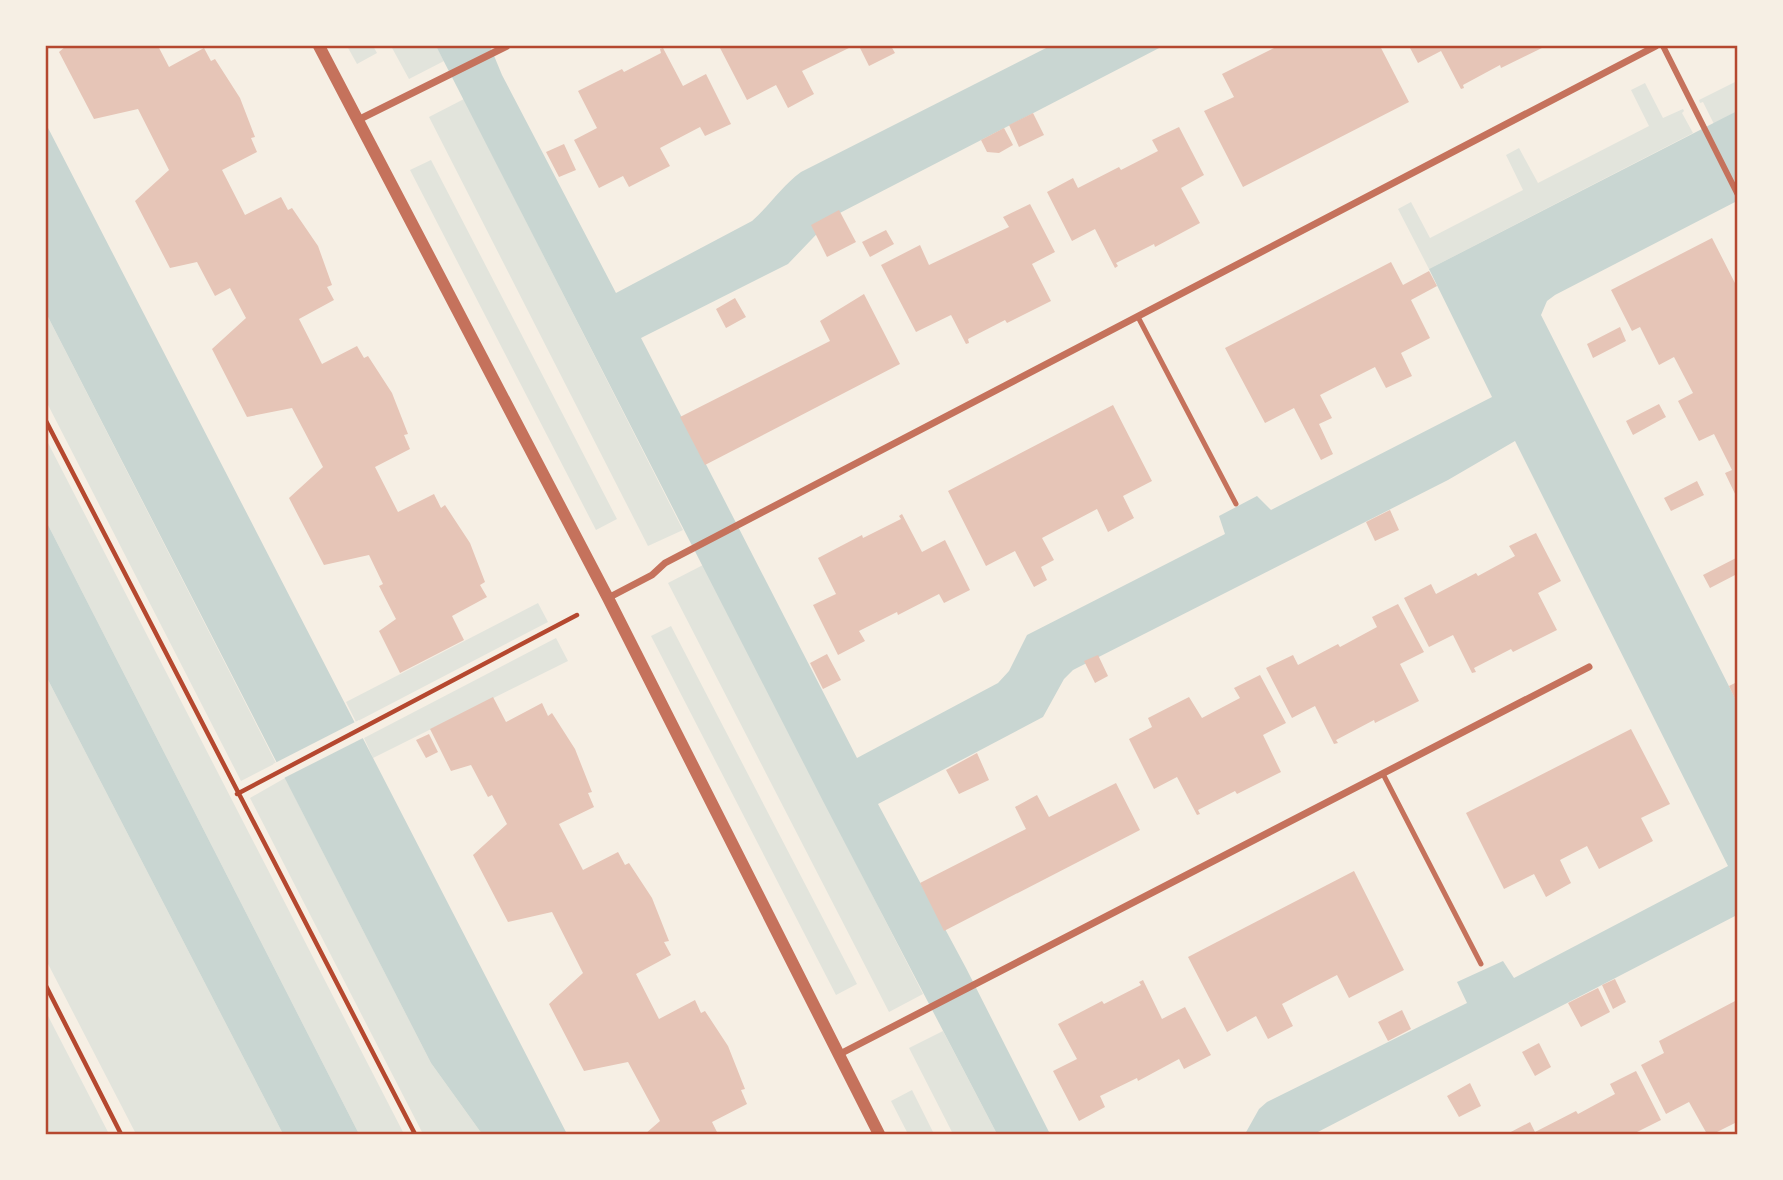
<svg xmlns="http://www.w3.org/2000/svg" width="1783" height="1180" viewBox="0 0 1783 1180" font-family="Lato,sans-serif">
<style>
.green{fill:#e2e4dc}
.water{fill:#c9d6d2}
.pier{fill:#f6efe4}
.building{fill:#e6c5b7}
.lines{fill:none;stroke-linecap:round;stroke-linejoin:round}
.path{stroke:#b5482f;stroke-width:4.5}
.service{stroke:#c5725c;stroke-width:5}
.pedestrian{stroke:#c5725c;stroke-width:6}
.minor{stroke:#c5725c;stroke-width:7}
.tertiary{stroke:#c5725c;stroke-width:12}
.neatline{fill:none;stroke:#b5482f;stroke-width:2.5}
</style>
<rect width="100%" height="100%" fill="#f6efe4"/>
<path class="green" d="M 347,46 L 373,46 L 377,53 L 357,64 Z
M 391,46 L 436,46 L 444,61 L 409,79 Z
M 1737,81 L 1737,111 L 1714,124 L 1703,102 L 1700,103 L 1699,100 Z
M 1645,83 L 1663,118 L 1683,109 L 1684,111 L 1682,113 L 1693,133 L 1429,269 L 1398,209 L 1411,202 L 1430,238 L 1523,190 L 1506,155 L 1519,148 L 1538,183 L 1649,126 L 1631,90 Z
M 464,99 L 683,530 L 648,546 L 429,117 Z
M 431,160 L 617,519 L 596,530 L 410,170 Z
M 46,313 L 276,763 L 241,781 L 46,401 Z
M 46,439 L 404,1134 L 359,1134 L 46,521 Z
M 703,565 L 923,994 L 889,1012 L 668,583 Z
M 538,603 L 548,622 L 356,722 L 346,702 Z
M 671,626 L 857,984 L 836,995 L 651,636 Z
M 556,638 L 568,661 L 373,758 L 364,738 Z
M 46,676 L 283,1134 L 136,1134 L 46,960 Z
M 285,778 L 431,1063 L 482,1134 L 423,1134 L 250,798 Z
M 46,1012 L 109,1134 L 46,1134 Z
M 943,1031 L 997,1134 L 953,1134 L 909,1048 Z
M 912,1090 L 934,1134 L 908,1134 L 891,1101 Z"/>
<path class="water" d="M 436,46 L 490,46 L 502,75 L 616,293 L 752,221 C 770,205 782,186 801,172 L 1050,46 L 1163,46 L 834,216 L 788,264 L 641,338 L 857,758 L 998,683 L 1009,671 L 1027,635 L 1225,534 L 1219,516 L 1257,496 L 1271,510 L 1492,397 L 1429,269 L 1737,111 L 1737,201 L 1555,295 L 1547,301 L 1541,315 L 1737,702 L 1737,915 L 1314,1134 L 1245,1134 L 1259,1109 L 1267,1102 L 1467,1003 L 1457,982 L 1503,961 L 1514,978 L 1728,866 L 1515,441 L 1448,480 L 1073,670 L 1064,679 L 1043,717 L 878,804 L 966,968 L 1050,1134 L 997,1134 L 824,803 Z
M 46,124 L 567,1134 L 482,1134 L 431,1063 L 46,313 Z
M 46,521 L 359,1134 L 283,1134 L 46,676 Z"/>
<path class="pier" d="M 359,720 L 367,736 L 282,779 L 273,764 Z"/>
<path class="building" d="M 66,46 L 158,46 L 169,67 L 204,48 L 211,61 L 215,59 L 240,98 L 255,137 L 251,138 L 257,152 L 222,170 L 245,215 L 281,197 L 288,210 L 292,208 L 318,246 L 332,285 L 327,287 L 334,300 L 299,319 L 322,364 L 357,346 L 364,358 L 368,356 L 392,393 L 408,434 L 404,435 L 410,449 L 375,467 L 398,512 L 434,494 L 441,508 L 445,505 L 470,543 L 485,582 L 480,585 L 487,597 L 452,616 L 464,640 L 400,673 L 379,631 L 396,619 L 379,586 L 383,584 L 369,555 L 324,565 L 289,498 L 323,467 L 292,408 L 247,417 L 212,349 L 246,318 L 230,288 L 215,296 L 197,262 L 170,268 L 135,201 L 169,170 L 138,109 L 94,119 L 59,52 Z
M 719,46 L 853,46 L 802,71 L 814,94 L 788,108 L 776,85 L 747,100 Z
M 859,46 L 891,46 L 895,53 L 869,66 Z
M 1278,46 L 1380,46 L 1409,102 L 1243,187 L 1204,111 L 1234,97 L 1222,74 Z
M 1409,46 L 1546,46 L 1501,68 L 1500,65 L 1463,85 L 1464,88 L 1461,89 L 1441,51 L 1418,63 Z
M 663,48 L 683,86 L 706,74 L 731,124 L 705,136 L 700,127 L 660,148 L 670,166 L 629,187 L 623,176 L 599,188 L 574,140 L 597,128 L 578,91 L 622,69 L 624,72 L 661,53 L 660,49 Z
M 1033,113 L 1044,135 L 1019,147 L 1009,125 Z
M 1179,127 L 1204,175 L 1181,188 L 1200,223 L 1155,247 L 1154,244 L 1116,263 L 1118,266 L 1115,268 L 1095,229 L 1072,241 L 1047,192 L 1073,178 L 1078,188 L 1119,167 L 1121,170 L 1158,151 L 1152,140 Z
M 1004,128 L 1013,145 L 999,153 L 987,152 L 981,140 Z
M 564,144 L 576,170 L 559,177 L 546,152 Z
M 1030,204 L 1055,252 L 1032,264 L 1051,301 L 1007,323 L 1005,320 L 968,339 L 969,343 L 966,344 L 951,315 L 916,332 L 881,265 L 920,245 L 929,265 L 1009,227 L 1003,217 Z
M 839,210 L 856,242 L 827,257 L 811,225 Z
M 886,230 L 894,244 L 870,257 L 862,242 Z
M 1712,238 L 1737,287 L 1737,498 L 1725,473 L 1732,470 L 1714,434 L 1699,441 L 1678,401 L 1693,393 L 1674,357 L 1659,365 L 1640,327 L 1632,331 L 1611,290 Z
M 1391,262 L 1403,285 L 1429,271 L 1437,286 L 1411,300 L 1430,338 L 1401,353 L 1412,376 L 1386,388 L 1375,367 L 1320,395 L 1332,418 L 1319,424 L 1333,454 L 1321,460 L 1294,408 L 1265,423 L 1225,348 Z
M 864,294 L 900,364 L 705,465 L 680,417 L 830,341 L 820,321 Z
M 735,298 L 746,317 L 726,328 L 716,309 Z
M 1620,327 L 1626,341 L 1593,358 L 1587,344 Z
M 1659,404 L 1666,417 L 1633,435 L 1626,421 Z
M 1113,405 L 1152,481 L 1123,496 L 1134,518 L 1108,532 L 1097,509 L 1042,538 L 1054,560 L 1041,567 L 1047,580 L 1034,587 L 1015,551 L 986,566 L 948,491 Z
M 1697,481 L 1704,495 L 1671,511 L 1664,498 Z
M 1390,510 L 1399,530 L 1375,541 L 1366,522 Z
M 902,514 L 922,552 L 945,540 L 970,590 L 944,603 L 939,594 L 898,615 L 897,612 L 859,631 L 865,641 L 838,655 L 813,605 L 836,594 L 818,558 L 862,535 L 863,538 L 901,519 L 899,516 Z
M 1536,533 L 1561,581 L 1538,593 L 1557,630 L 1513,652 L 1511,649 L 1474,668 L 1476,672 L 1472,673 L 1453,635 L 1429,647 L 1404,598 L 1431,584 L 1436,594 L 1476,573 L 1478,576 L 1515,556 L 1509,546 Z
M 1736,558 L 1737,574 L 1710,588 L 1703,575 Z
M 1398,604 L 1424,652 L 1400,664 L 1419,701 L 1375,723 L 1374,720 L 1336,740 L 1338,743 L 1334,744 L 1315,706 L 1292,718 L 1266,668 L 1293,655 L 1298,665 L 1338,644 L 1340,647 L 1377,627 L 1372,617 Z
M 827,654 L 841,680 L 823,689 L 810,663 Z
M 1098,655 L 1108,676 L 1095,683 L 1084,661 Z
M 1260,675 L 1286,723 L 1263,735 L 1281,772 L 1237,794 L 1235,791 L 1198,810 L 1200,814 L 1197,815 L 1177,777 L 1154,789 L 1129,739 L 1152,727 L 1148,718 L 1189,697 L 1202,718 L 1240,698 L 1234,688 Z
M 1737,682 L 1737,703 L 1729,686 Z
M 493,697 L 506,722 L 542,703 L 548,716 L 552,713 L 575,749 L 592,792 L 588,793 L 594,807 L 559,824 L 583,870 L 618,852 L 625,865 L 629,863 L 652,898 L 669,941 L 664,942 L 671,955 L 636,974 L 659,1019 L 695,1000 L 701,1013 L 705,1011 L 728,1046 L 745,1089 L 741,1090 L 747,1104 L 712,1122 L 718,1134 L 645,1134 L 660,1121 L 628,1062 L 584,1071 L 549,1004 L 583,973 L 552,912 L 508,922 L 473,855 L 507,824 L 492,795 L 488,797 L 471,765 L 451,771 L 430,729 Z
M 1631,729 L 1670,804 L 1641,818 L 1653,841 L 1599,869 L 1587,846 L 1560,860 L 1571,883 L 1546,897 L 1534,874 L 1504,889 L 1466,813 Z
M 429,734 L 438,752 L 426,758 L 416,740 Z
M 977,753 L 989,780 L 959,794 L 946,770 Z
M 1116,783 L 1140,830 L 944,931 L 920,883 L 1026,829 L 1015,807 L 1037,795 L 1049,817 Z
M 1354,871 L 1404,970 L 1349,998 L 1337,975 L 1310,989 L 1282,1004 L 1293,1026 L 1268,1039 L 1256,1016 L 1227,1032 L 1188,957 Z
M 1615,979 L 1626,1002 L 1613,1009 L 1602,985 Z
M 1143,980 L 1162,1019 L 1185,1007 L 1211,1055 L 1184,1069 L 1179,1059 L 1138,1081 L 1137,1078 L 1100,1096 L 1105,1107 L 1079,1121 L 1053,1071 L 1077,1059 L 1058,1024 L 1102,1001 L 1104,1004 L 1141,985 L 1139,982 Z
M 1598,988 L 1610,1012 L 1581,1027 L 1568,1003 Z
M 1737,1000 L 1737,1122 L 1713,1134 L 1707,1134 L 1689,1102 L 1666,1114 L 1641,1065 L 1664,1053 L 1659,1041 Z
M 1402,1010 L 1411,1029 L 1388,1041 L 1378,1022 Z
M 1539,1043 L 1551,1067 L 1535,1076 L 1522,1052 Z
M 1636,1071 L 1661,1120 L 1637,1132 L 1639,1134 L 1507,1134 L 1530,1122 L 1535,1132 L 1576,1111 L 1578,1114 L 1615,1094 L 1610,1084 Z
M 1470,1083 L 1481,1106 L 1459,1117 L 1447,1096 Z"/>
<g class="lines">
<path class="path" d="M 46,421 L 415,1134
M 237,794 L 577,615
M 46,986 L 121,1134"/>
<path class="service" d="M 1138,317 L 1236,504
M 1383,774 L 1481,964"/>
<path class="pedestrian" d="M 1663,46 L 1738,195"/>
<path class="minor" d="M 358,120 L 507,46
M 608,598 L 652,575 L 665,563 L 1656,46
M 838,1055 L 1589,667"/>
<path class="tertiary" d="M 319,46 L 608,598 L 879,1134"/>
</g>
<rect width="1783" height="1180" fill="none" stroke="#f6efe4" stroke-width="94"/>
<rect x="47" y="47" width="1689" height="1086" class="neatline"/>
</svg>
